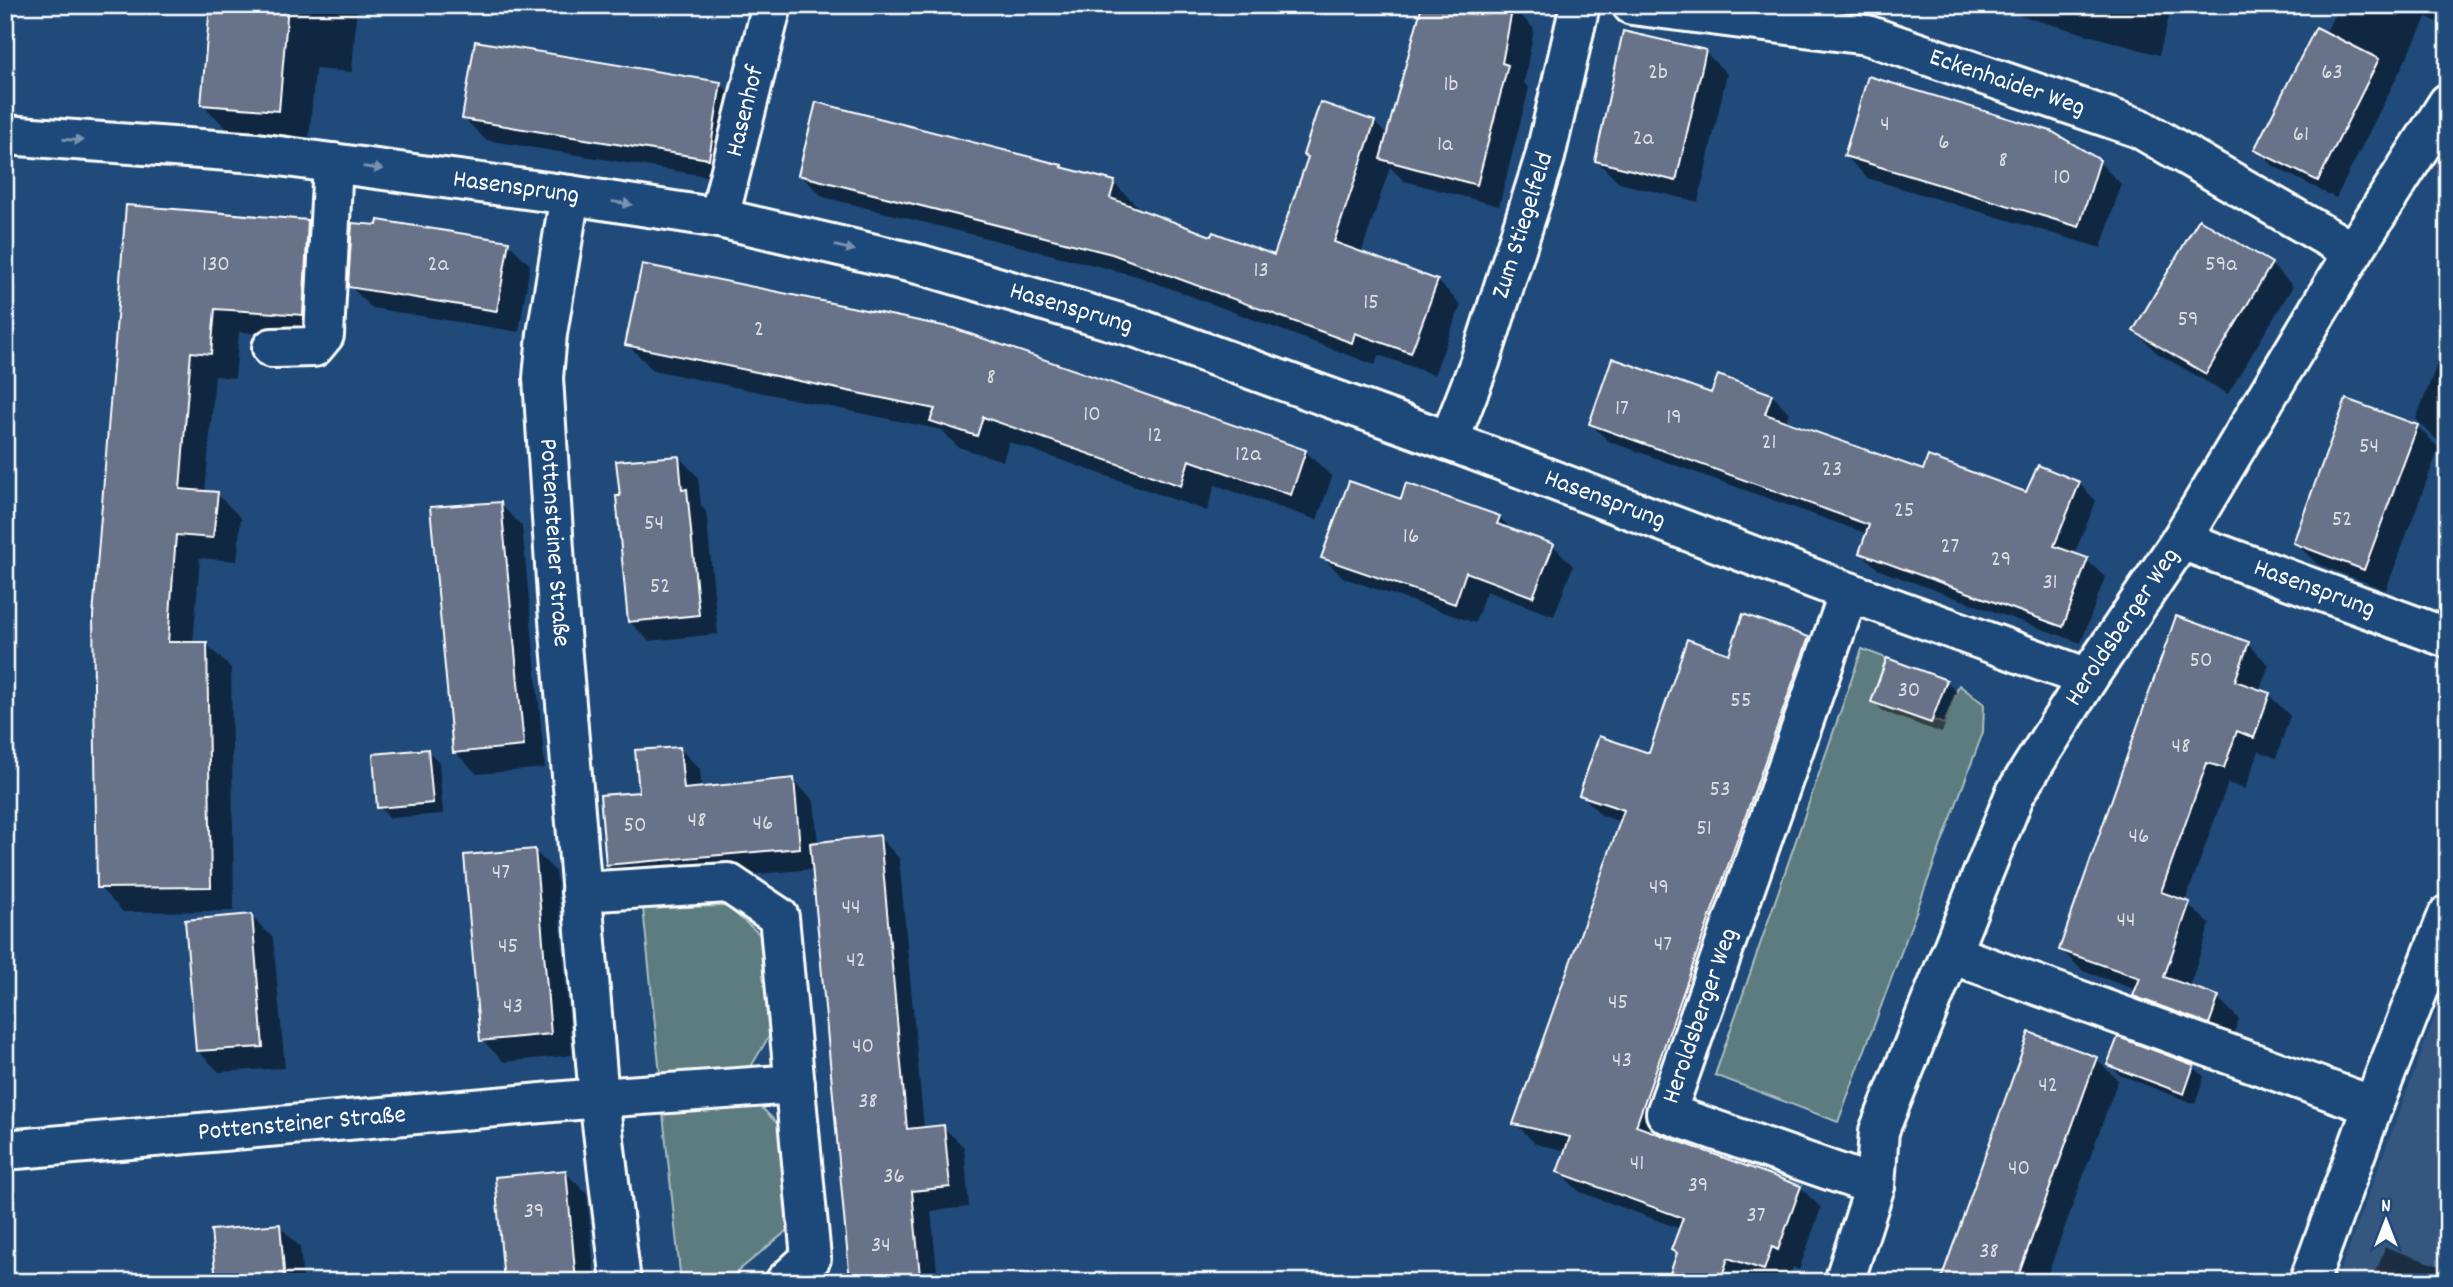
<svg xmlns="http://www.w3.org/2000/svg" width="2453" height="1287" viewBox="0 0 2453 1287" font-family="Dekko,sans-serif">
<style>
.built{fill:#35567e}
.green{fill:#5b7b80;stroke:#adbdc0;stroke-width:2}
.shadow{fill:#0007}
.building{fill:#687288;stroke:#fff;stroke-width:2}
.lines{fill:none;stroke-linecap:round;stroke-linejoin:round}
.minor-casing{stroke:#fff;stroke-width:44}
.minor{stroke:#1f4a7a;stroke-width:38}
.oneway{fill:#7992af}
.labels{text-anchor:middle;dominant-baseline:central;stroke-width:5;stroke-linejoin:round;paint-order:stroke}
.number-label{font-size:23px;fill:#d9dce1}
.street-label{font-size:26px;fill:#fff;stroke:#1f4a7a}
</style>
<rect width="100%" height="100%" fill="#1f4a7a"/>
<filter id="ink" filterUnits="userSpaceOnUse"><feTurbulence type="fractalNoise" baseFrequency=".0143" numOctaves="2"/><feDisplacementMap in="SourceGraphic" scale="14" xChannelSelector="R" yChannelSelector="G"/><feConvolveMatrix kernelMatrix="1 2 1 2 8 2 1 2 1" color-interpolation-filters="sRGB"/></filter>
<g filter="url(#ink)">
<path class="built" d="M 2448,981 L 2448,1282 L 2336,1282 Z"/>
<path class="green" d="M 1862,649 L 1886,658 L 1873,698 L 1944,724 L 1959,685 L 1984,704 L 1983,732 L 1838,1122 L 1715,1075 Z
M 726,906 L 762,936 L 771,1033 L 750,1068 L 660,1074 L 643,908 Z
M 757,1103 L 779,1125 L 789,1229 L 726,1281 L 681,1282 L 663,1114 Z"/>
<path class="shadow" d="M 211,5 L 357,5 L 352,72 L 315,69 L 309,141 L 234,136 L 203,105 Z
M 1983,5 L 2172,5 L 2159,55 Z
M 2339,5 L 2445,5 L 2437,22 L 2427,17 L 2336,198 L 2275,167 L 2256,149 L 2325,34 Z
M 1513,7 L 1534,29 L 1524,83 L 1529,88 L 1499,206 L 1404,181 L 1390,167 L 1361,254 L 1438,281 L 1461,305 L 1434,375 L 1379,355 L 1375,365 L 1137,276 L 823,197 L 800,174 L 1061,167 L 1064,170 L 1114,183 L 1137,206 L 1136,210 L 1212,238 L 1275,257 L 1309,159 L 1305,155 L 1374,122 L 1388,136 Z
M 1705,52 L 1727,74 L 1698,202 L 1619,183 L 1597,161 Z
M 721,84 L 742,106 L 730,180 L 486,140 L 464,118 Z
M 1846,156 L 2099,162 L 2121,184 L 2101,248 L 1867,178 Z
M 128,207 L 307,221 L 332,246 L 327,339 L 239,332 L 235,378 L 215,376 L 205,493 L 217,494 L 241,518 L 237,561 L 200,558 L 193,644 L 206,644 L 231,668 L 234,911 L 123,912 L 99,887 Z
M 508,243 L 530,265 L 519,332 L 372,308 L 350,286 Z
M 2271,264 L 2293,286 L 2228,394 L 2157,353 L 2135,331 Z
M 2448,335 L 2448,444 L 2437,440 L 2416,419 Z
M 627,344 L 1305,451 L 1332,477 L 1317,520 L 1215,485 L 1207,511 L 1009,442 L 1003,461 L 958,447 L 942,430 L 653,370 Z
M 1719,377 L 1772,395 L 1789,413 L 1785,423 L 1924,472 L 2027,495 L 2079,483 L 2096,501 L 2074,555 L 2087,560 L 2105,577 L 2081,643 L 1879,570 L 1861,553 L 1868,534 L 1608,441 L 1591,424 L 1712,395 Z
M 2417,426 L 2439,448 L 2386,590 L 2317,564 L 2295,542 Z
M 679,457 L 698,477 L 701,506 L 706,511 L 718,634 L 649,641 L 629,621 Z
M 1402,501 L 1499,517 L 1513,531 L 1553,545 L 1573,566 L 1554,616 L 1486,591 L 1475,623 L 1344,578 L 1323,558 Z
M 500,504 L 522,526 L 545,768 L 477,774 L 455,752 Z
M 1808,639 L 1828,659 L 1660,1137 L 1800,1187 L 1821,1208 L 1799,1270 L 1793,1267 L 1787,1282 L 1761,1282 L 1750,1278 L 1748,1282 L 1669,1282 L 1679,1255 L 1673,1250 L 1681,1229 L 1580,1192 L 1559,1172 L 1567,1151 L 1536,1144 L 1515,1123 L 1621,822 L 1601,815 L 1581,794 L 1650,756 L 1730,656 Z
M 2248,644 L 2269,665 L 2259,691 L 2269,695 L 2290,716 L 2276,758 L 2259,751 L 2245,789 L 2228,783 L 2185,902 L 2210,924 L 2189,988 L 2218,998 L 2239,1019 L 2230,1044 L 2156,1017 L 2135,996 L 2137,990 L 2083,971 L 2061,950 Z
M 1946,681 L 1957,692 L 1942,733 L 1884,712 L 1873,701 Z
M 679,748 L 700,769 L 702,789 L 793,780 L 814,801 L 818,844 L 879,837 L 899,858 L 924,1129 L 943,1127 L 964,1147 L 969,1207 L 931,1211 L 938,1282 L 851,1282 L 814,869 L 629,885 L 608,864 L 641,793 Z
M 428,751 L 439,762 L 443,814 L 390,818 L 379,807 Z
M 534,850 L 556,872 L 572,1055 L 504,1062 L 482,1040 Z
M 251,916 L 273,938 L 285,1068 L 219,1072 L 197,1050 Z
M 2096,1059 L 2118,1080 L 2045,1282 L 1942,1282 Z
M 2109,1064 L 2193,1066 L 2204,1077 L 2195,1104 L 2120,1075 Z
M 565,1172 L 587,1194 L 595,1282 L 506,1282 Z
M 279,1226 L 300,1247 L 303,1282 L 217,1282 Z
M 2385,1247 L 2448,1269 L 2448,1282 L 2373,1282 Z"/>
<path class="building" d="M 210,5 L 288,5 L 279,111 L 201,105 Z
M 1422,5 L 1513,5 L 1502,63 L 1508,65 L 1477,185 L 1380,159 Z
M 2316,27 L 2379,59 L 2318,181 L 2254,150 Z
M 1623,31 L 1706,50 L 1676,181 L 1595,161 Z
M 475,41 L 721,82 L 709,159 L 462,119 Z
M 1868,76 L 2051,131 L 2100,160 L 2079,227 L 1844,156 Z
M 816,102 L 1062,165 L 1061,167 L 1115,181 L 1110,198 L 1211,236 L 1213,232 L 1274,255 L 1308,157 L 1303,155 L 1320,102 L 1375,121 L 1334,242 L 1438,280 L 1411,353 L 1355,333 L 1352,343 L 1112,254 L 798,175 Z
M 126,205 L 308,220 L 303,315 L 215,309 L 211,354 L 191,352 L 180,489 L 218,492 L 213,538 L 176,535 L 168,642 L 207,642 L 211,887 L 97,888 L 93,616 Z
M 2199,219 L 2272,263 L 2206,374 L 2133,331 Z
M 378,220 L 509,241 L 497,311 L 348,287 L 352,223 L 377,225 Z
M 642,264 L 953,328 L 1306,450 L 1291,495 L 1189,460 L 1181,486 L 983,417 L 977,436 L 930,421 L 935,409 L 625,345 Z
M 1612,358 L 1711,393 L 1718,375 L 1772,394 L 1765,414 L 1923,470 L 1928,456 L 2026,492 L 2038,465 L 2080,482 L 2054,546 L 2088,558 L 2063,627 L 1859,553 L 1869,525 L 1589,424 Z
M 2346,399 L 2418,425 L 2364,570 L 2293,543 Z
M 679,456 L 682,490 L 687,489 L 699,615 L 628,622 L 616,496 L 620,496 L 616,461 Z
M 1349,481 L 1401,499 L 1406,483 L 1500,516 L 1497,524 L 1554,544 L 1533,597 L 1466,572 L 1455,604 L 1321,558 Z
M 501,502 L 524,746 L 453,753 L 430,507 Z
M 1743,614 L 1809,637 L 1636,1126 L 1801,1186 L 1778,1250 L 1772,1247 L 1764,1270 L 1728,1258 L 1720,1282 L 1667,1282 L 1677,1253 L 1671,1250 L 1683,1218 L 1557,1172 L 1570,1137 L 1513,1124 L 1624,810 L 1579,795 L 1599,736 L 1649,753 L 1687,639 L 1729,654 Z
M 2176,616 L 2249,642 L 2235,681 L 2270,693 L 2254,738 L 2237,731 L 2224,768 L 2207,763 L 2161,892 L 2190,902 L 2164,977 L 2219,996 L 2209,1024 L 2133,996 L 2140,978 L 2059,950 Z
M 1887,658 L 1947,680 L 1931,723 L 1871,702 Z
M 680,747 L 684,789 L 794,778 L 800,848 L 606,865 L 600,795 L 639,792 L 635,750 Z
M 428,749 L 433,803 L 377,808 L 373,754 Z
M 880,835 L 907,1129 L 944,1125 L 950,1187 L 912,1191 L 920,1276 L 850,1282 L 810,843 Z
M 535,849 L 551,1034 L 480,1041 L 464,855 Z
M 252,914 L 263,1047 L 196,1051 L 185,920 Z
M 2029,1032 L 2097,1057 L 2016,1282 L 1940,1282 Z
M 2118,1037 L 2194,1065 L 2184,1094 L 2107,1065 Z
M 566,1170 L 576,1282 L 504,1282 L 495,1177 Z
M 280,1224 L 285,1282 L 216,1282 L 211,1230 Z"/>
<g class="lines">
<g class="minor-casing">
<g id="minor">
<path id="s1" d="M 1632,5 L 1867,35 L 2139,128 L 2353,252"/>
<path id="s2" d="M 5,135 L 257,153 L 570,195 L 719,218 L 922,265 L 1140,329 L 1449,441 L 1849,592 L 2088,678"/>
<path id="s3" d="M 570,195 L 547,334 L 543,378 L 557,596 L 599,1098 L 621,1282"/>
<path id="s4" d="M 719,218 L 772,5"/>
<path d="M 272,348 L 314,347 L 324,335 L 333,163"/>
<path id="s5" d="M 1449,441 L 1480,362 L 1545,157 L 1580,5"/>
<path id="s6" d="M 2181,540 L 2448,638"/>
<path d="M 1849,592 L 1666,1113 L 1875,1186"/>
<path d="M 581,892 L 728,883 L 779,917 L 811,1258 L 785,1282"/>
<path d="M 1951,954 L 2373,1106"/>
<path id="s7" d="M 5,1150 L 599,1098 L 795,1084"/>
<path id="s8" d="M 1844,1282 L 1875,1186 L 1879,1131 L 2015,794 L 2088,678 L 2181,540 L 2353,252 L 2448,103"/>
<path d="M 2309,1282 L 2373,1106 L 2448,915"/>
</g>
</g>
<use href="#minor" class="minor"/>
</g>
<defs><path id="oneway-solid" d="M-6-.8H1V-3.2L6.5 0L1 3.2V.8H-6Z" transform="scale(1.75)"/></defs>
<g class="oneway">
<use href="#oneway-solid" transform="translate(73 140) rotate(4)"/>
<use href="#oneway-solid" transform="translate(373 168) rotate(8)"/>
<use href="#oneway-solid" transform="translate(622 203) rotate(9)"/>
<use href="#oneway-solid" transform="translate(845 248) rotate(13)"/>
</g>
</g>
<g class="labels">
<g class="number-label">
<text x="1658" y="73">2b</text>
<text x="2332" y="73">63</text>
<text x="1451" y="85">1b</text>
<text x="1885" y="125">4</text>
<text x="2301" y="135">61</text>
<text x="1643" y="139">2a</text>
<text x="1944" y="143">6</text>
<text x="1445" y="145">1a</text>
<text x="2003" y="161">8</text>
<text x="2062" y="178">10</text>
<text x="216" y="265">130</text>
<text x="438" y="265">2a</text>
<text x="2221" y="265">59a</text>
<text x="1261" y="271">13</text>
<text x="1371" y="303">15</text>
<text x="2188" y="320">59</text>
<text x="759" y="330">2</text>
<text x="991" y="378">8</text>
<text x="1622" y="409">17</text>
<text x="1092" y="415">10</text>
<text x="1674" y="418">19</text>
<text x="1155" y="436">12</text>
<text x="1769" y="443">21</text>
<text x="2369" y="447">54</text>
<text x="1248" y="455">12a</text>
<text x="1832" y="470">23</text>
<text x="1904" y="511">25</text>
<text x="2342" y="520">52</text>
<text x="654" y="524">54</text>
<text x="1411" y="537">16</text>
<text x="1950" y="547">27</text>
<text x="2001" y="560">29</text>
<text x="2050" y="583">31</text>
<text x="660" y="587">52</text>
<text x="2201" y="661">50</text>
<text x="1909" y="691">30</text>
<text x="1741" y="701">55</text>
<text x="2181" y="747">48</text>
<text x="1720" y="790">53</text>
<text x="697" y="821">48</text>
<text x="763" y="824">46</text>
<text x="635" y="826">50</text>
<text x="1704" y="829">51</text>
<text x="2139" y="837">46</text>
<text x="501" y="873">47</text>
<text x="1659" y="888">49</text>
<text x="851" y="908">44</text>
<text x="2126" y="921">44</text>
<text x="1663" y="945">47</text>
<text x="508" y="947">45</text>
<text x="856" y="961">42</text>
<text x="1618" y="1003">45</text>
<text x="513" y="1007">43</text>
<text x="863" y="1047">40</text>
<text x="1622" y="1061">43</text>
<text x="2048" y="1086">42</text>
<text x="868" y="1102">38</text>
<text x="1637" y="1164">41</text>
<text x="2019" y="1169">40</text>
<text x="894" y="1177">36</text>
<text x="1698" y="1186">39</text>
<text x="534" y="1212">39</text>
<text x="1756" y="1216">37</text>
<text x="881" y="1246">34</text>
<text x="1989" y="1252">38</text>
</g>
<g class="street-label">
<text stroke="none"><textPath href="#s1" startOffset="385">Eckenhaider Weg</textPath></text>
<text stroke="none"><textPath href="#s4" startOffset="110">Hasenhof</textPath></text>
<text stroke="none"><textPath href="#s2" startOffset="514">Hasensprung</textPath></text>
<text stroke="none"><textPath href="#s5" startOffset="228">Zum Stiegelfeld</textPath></text>
<text stroke="none"><textPath href="#s2" startOffset="1083">Hasensprung</textPath></text>
<text stroke="none"><textPath href="#s2" startOffset="1650">Hasensprung</textPath></text>
<text stroke="none"><textPath href="#s3" startOffset="350">Pottensteiner Straße</textPath></text>
<text stroke="none"><textPath href="#s6" startOffset="142">Hasensprung</textPath></text>
<text stroke="none"><textPath href="#s8" startOffset="718">Heroldsberger Weg</textPath></text>
<text transform="translate(1701 1016) rotate(-71)">Heroldsberger Weg</text>
<text stroke="none"><textPath href="#s7" startOffset="298">Pottensteiner Straße</textPath></text>
</g>
</g>
<rect width="2453" height="1287" fill="none" stroke="#1f4a7a" stroke-width="28"/>
<rect x="14" y="14" width="2425" height="1259" fill="none" stroke="#fff" stroke-width="2.5" filter="url(#ink)"/>
<g transform="translate(2386 1221)" stroke="#1f4a7a" stroke-width="5" paint-order="stroke">
<path d="M0-5L12 26L0 18L-12 26Z" fill="#ffffff"/>
<text y="-10" font-size="19" font-weight="bold" text-anchor="middle" fill="#ffffff">N</text>
</g>
</svg>
